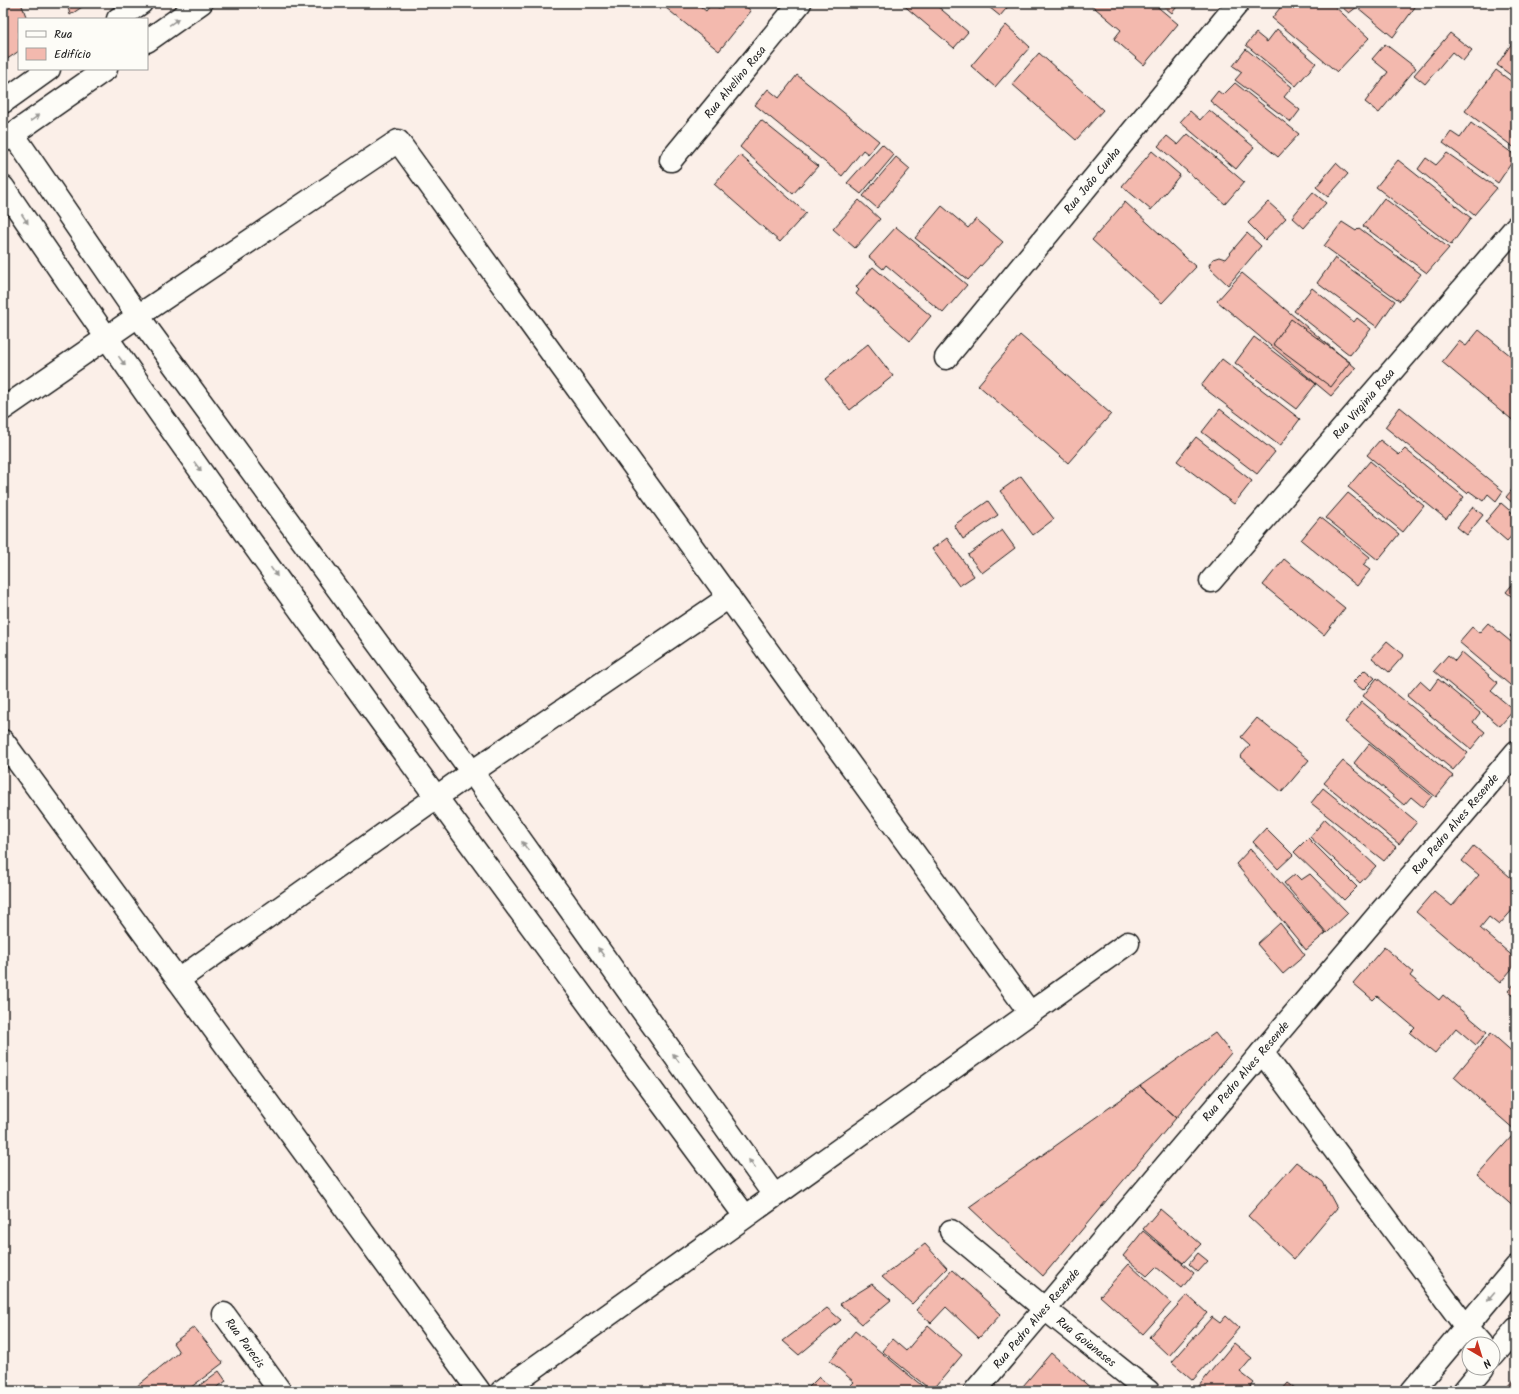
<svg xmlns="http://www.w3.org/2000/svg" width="1519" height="1394" viewBox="0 0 1519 1394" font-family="Kalam,sans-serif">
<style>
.building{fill:#f3b9ae;stroke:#1c1c1c}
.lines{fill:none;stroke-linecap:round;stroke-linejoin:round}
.street-casing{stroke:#1c1c1c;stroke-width:25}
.secondary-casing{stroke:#1c1c1c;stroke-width:25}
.street{stroke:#fdfcf7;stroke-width:22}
.secondary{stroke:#fdfcf7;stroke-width:22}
.oneway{fill:#989794}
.labels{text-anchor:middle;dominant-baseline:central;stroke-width:4;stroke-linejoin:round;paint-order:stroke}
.street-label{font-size:12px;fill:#1c1c1c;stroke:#fdfcf7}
</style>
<rect width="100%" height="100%" fill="#fbefe8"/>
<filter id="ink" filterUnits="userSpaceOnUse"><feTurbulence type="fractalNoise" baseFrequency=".025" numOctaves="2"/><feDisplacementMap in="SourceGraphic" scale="8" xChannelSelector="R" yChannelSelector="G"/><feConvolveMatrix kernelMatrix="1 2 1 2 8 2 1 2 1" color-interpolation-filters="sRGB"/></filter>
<g filter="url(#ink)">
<path class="building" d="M 3,3 L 21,3 L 27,19 L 19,19 L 19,51 L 3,62 Z
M 67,3 L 88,3 L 70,15 Z
M 660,3 L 696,3 L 706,11 L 712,3 L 719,8 L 723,3 L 742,3 L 751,11 L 719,51 Z
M 901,3 L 937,3 L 936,5 L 968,32 L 954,48 Z
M 984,3 L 1011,3 L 1000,16 Z
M 1089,3 L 1153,3 L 1178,24 L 1144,65 L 1114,39 L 1121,30 Z
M 1160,3 L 1180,3 L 1172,13 Z
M 1284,3 L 1331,3 L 1369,38 L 1337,72 L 1272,18 Z
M 1337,3 L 1418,3 L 1393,37 L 1357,7 L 1349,13 Z
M 1006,25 L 1030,47 L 995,87 L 971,66 Z
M 1277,29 L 1316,63 L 1296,86 L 1246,45 L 1256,33 L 1267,42 Z
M 1450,33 L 1472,50 L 1463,61 L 1452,52 L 1425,84 L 1414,75 Z
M 1514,40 L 1516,42 L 1516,79 L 1497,65 Z
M 1385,44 L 1416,68 L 1379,113 L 1365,102 L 1388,72 L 1372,59 Z
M 1246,49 L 1292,87 L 1284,97 L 1300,110 L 1291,122 L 1235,80 L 1242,72 L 1233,66 Z
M 1039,53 L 1103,110 L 1076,140 L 1012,84 Z
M 1496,70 L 1516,85 L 1516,149 L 1465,111 Z
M 797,75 L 879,141 L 868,154 L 863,150 L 842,176 L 755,105 L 768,89 L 779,98 Z
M 1235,83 L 1299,134 L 1278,157 L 1210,101 L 1218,91 L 1223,95 Z
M 1209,110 L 1254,147 L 1236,169 L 1180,122 L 1190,111 L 1200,120 Z
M 761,120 L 818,166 L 793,194 L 740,147 Z
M 1471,123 L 1516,156 L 1498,183 L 1443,143 L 1451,132 L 1460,138 Z
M 1188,134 L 1244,182 L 1225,204 L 1158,146 L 1167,136 L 1178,145 Z
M 882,144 L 894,155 L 861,194 L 847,183 Z
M 1152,151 L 1180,175 L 1151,210 L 1122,186 Z
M 1447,153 L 1497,188 L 1474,215 L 1418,169 L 1426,158 L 1436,165 Z
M 740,155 L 806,213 L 780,242 L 714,184 Z
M 896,157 L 910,169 L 877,208 L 863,196 Z
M 1398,160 L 1471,218 L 1451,245 L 1376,187 Z
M 1336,163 L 1348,174 L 1328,197 L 1316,187 Z
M 1313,192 L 1326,203 L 1304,228 L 1292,217 Z
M 1384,198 L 1449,248 L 1427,273 L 1363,226 Z
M 859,200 L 880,219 L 855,248 L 833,229 Z
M 1125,202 L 1196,267 L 1162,303 L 1092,240 Z
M 1268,202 L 1286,218 L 1265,240 L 1248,223 Z
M 942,206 L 968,228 L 976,219 L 1003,242 L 968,280 L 915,238 Z
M 1342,222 L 1356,231 L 1359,228 L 1421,274 L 1400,301 L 1324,246 Z
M 896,227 L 967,285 L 943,313 L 886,265 L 883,269 L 869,257 Z
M 1247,233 L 1261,246 L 1228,285 L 1210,268 L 1209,265 L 1213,259 L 1219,257 L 1225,259 Z
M 1335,258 L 1395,301 L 1377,327 L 1317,283 Z
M 873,267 L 931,316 L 910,341 L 856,294 L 859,290 L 856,287 Z
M 1242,273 L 1356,368 L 1331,396 L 1217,301 Z
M 1312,288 L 1354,322 L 1357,318 L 1371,329 L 1350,355 L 1294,311 Z
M 1291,319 L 1350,362 L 1331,387 L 1273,344 Z
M 1479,330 L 1516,360 L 1516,423 L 1442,362 L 1459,341 L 1466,346 Z
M 1020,335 L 1111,414 L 1068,463 L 978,385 Z
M 1254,337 L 1316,384 L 1296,409 L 1235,363 Z
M 868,344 L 893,376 L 850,410 L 825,379 Z
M 1222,359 L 1300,419 L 1280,446 L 1201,386 Z
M 1400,407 L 1503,491 L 1496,501 L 1488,494 L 1483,501 L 1469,491 L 1467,493 L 1385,427 Z
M 1220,409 L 1275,452 L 1257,474 L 1202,432 Z
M 1196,437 L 1252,481 L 1234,504 L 1177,461 Z
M 1380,440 L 1399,455 L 1405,449 L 1464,497 L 1446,519 L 1367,455 Z
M 1370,461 L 1424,506 L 1403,532 L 1348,487 Z
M 1021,476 L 1054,519 L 1033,535 L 1000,491 Z
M 1516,485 L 1516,506 L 1506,497 Z
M 1348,493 L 1399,534 L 1378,560 L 1326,518 Z
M 988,501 L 998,515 L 963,539 L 954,525 Z
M 1501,503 L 1516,516 L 1516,531 L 1507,541 L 1485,522 Z
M 1473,507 L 1483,515 L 1467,535 L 1457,527 Z
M 1320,517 L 1370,557 L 1363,565 L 1370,570 L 1357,586 L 1301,540 Z
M 1002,530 L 1015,548 L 982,573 L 968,555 Z
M 947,538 L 974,576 L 959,586 L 932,549 Z
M 1284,559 L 1345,608 L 1324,635 L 1263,585 Z
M 1516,580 L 1516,600 L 1506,592 Z
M 1488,623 L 1516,646 L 1516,690 L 1459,642 L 1472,627 L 1479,633 Z
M 1516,629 L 1516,641 L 1510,636 Z
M 1387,641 L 1404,655 L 1389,672 L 1372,658 Z
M 1462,652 L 1498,683 L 1491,691 L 1514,710 L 1500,726 L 1434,671 L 1448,655 L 1455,661 Z
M 1365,670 L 1375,678 L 1363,690 L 1353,682 Z
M 1377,678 L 1468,753 L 1453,770 L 1363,696 Z
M 1438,679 L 1480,713 L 1473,722 L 1485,732 L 1471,749 L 1407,696 L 1420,681 L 1430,690 Z
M 1362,702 L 1453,776 L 1436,797 L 1345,722 Z
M 1257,718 L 1309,760 L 1282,792 L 1240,757 L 1250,745 L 1241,737 Z
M 1369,744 L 1432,796 L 1423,807 L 1411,797 L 1404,805 L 1354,763 Z
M 1343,761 L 1417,822 L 1399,844 L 1324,783 Z
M 1323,788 L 1396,847 L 1384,861 L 1311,803 Z
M 1325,819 L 1376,866 L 1360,883 L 1310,837 Z
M 1266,828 L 1293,855 L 1278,869 L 1253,842 Z
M 1308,838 L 1357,887 L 1344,900 L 1294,852 Z
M 1474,846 L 1516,882 L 1516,906 L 1499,925 L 1489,917 L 1480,928 L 1516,959 L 1516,964 L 1500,983 L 1416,912 L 1434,891 L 1452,906 L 1479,875 L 1462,861 Z
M 1250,849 L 1326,933 L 1306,950 L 1236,864 Z
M 1295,874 L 1301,880 L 1310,874 L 1348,913 L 1327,933 L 1284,883 Z
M 1280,923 L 1305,955 L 1283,974 L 1257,944 Z
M 1384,947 L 1413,972 L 1410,976 L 1439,1000 L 1443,995 L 1487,1032 L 1476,1045 L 1456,1028 L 1435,1053 L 1410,1033 L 1415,1028 L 1377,996 L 1373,1000 L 1353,983 Z
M 1516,982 L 1516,998 L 1508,991 Z
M 1215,1033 L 1231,1053 L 1176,1118 L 1140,1086 Z
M 1491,1033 L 1516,1055 L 1516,1131 L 1454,1077 Z
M 1140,1086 L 1176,1118 L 1043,1276 L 969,1207 Z
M 1513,1135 L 1516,1137 L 1516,1209 L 1477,1175 Z
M 1296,1162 L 1323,1182 L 1337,1208 L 1294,1259 L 1248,1216 Z
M 1160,1209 L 1201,1244 L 1183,1263 L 1143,1229 Z
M 1143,1231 L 1194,1273 L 1182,1288 L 1156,1267 L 1147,1276 L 1123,1256 Z
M 925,1244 L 947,1268 L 912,1304 L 882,1277 Z
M 1198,1253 L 1208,1261 L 1198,1272 L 1189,1264 Z
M 1129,1264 L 1171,1303 L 1143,1334 L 1100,1296 Z
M 952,1270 L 1001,1314 L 979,1338 L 946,1307 L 931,1323 L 916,1310 Z
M 872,1284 L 891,1300 L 862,1324 L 840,1304 Z
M 1187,1295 L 1207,1313 L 1169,1356 L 1149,1337 Z
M 827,1308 L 841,1320 L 799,1355 L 783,1341 Z
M 1226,1316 L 1239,1328 L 1193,1380 L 1172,1362 L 1212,1317 L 1220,1323 Z
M 928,1325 L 962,1355 L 932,1391 L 882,1351 L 892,1339 L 906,1351 Z
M 194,1327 L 223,1363 L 186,1391 L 131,1391 L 179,1352 L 173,1343 Z
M 855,1331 L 926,1389 L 924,1391 L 845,1391 L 854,1382 L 830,1361 Z
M 1234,1343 L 1252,1358 L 1240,1372 L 1254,1383 L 1248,1391 L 1203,1391 L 1198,1387 Z
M 1051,1353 L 1093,1390 L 1092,1391 L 1029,1391 L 1023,1386 Z
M 219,1371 L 226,1381 L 212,1391 L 192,1391 Z
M 1516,1376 L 1516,1391 L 1504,1391 Z
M 819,1377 L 836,1391 L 805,1391 Z
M 1288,1383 L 1299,1391 L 1281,1391 Z"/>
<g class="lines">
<g class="street-casing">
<g id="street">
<path d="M 13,134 L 138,316 L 472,772 L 774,1195"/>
<path id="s1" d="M 671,160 L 800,3"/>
<path d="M 3,187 C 241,537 494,876 745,1216"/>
<path id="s2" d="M 946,358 L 1238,3"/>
<path d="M 3,409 L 138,316 L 398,141 L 1030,1013"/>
<path id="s3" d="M 1211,581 L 1516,227"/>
<path d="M 3,741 L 479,1391"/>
<path d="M 178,980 L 472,772 L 729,597"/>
<path d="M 1262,1052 L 1466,1327 L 1481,1344"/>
<path id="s4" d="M 951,1231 L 1045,1309 L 1148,1391"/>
<path id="s5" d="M 224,1314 L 280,1391"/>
<path d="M 1493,1356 L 1516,1329"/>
<path d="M 502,1391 L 1128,943"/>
<path id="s6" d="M 975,1391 L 1516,752"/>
<path d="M 1412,1391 L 1516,1267"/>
<path d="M 1464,1391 L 1483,1368"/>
</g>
</g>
<g class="secondary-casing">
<path id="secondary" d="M 118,19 L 141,3
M 147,41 L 201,3
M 3,102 L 49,69
M 3,141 L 106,69"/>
</g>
<use href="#street" class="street"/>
<use href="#secondary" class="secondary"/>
</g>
<defs><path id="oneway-solid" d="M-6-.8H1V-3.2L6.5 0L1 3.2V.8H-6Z"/></defs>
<g class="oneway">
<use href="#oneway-solid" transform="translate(174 22) rotate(-35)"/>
<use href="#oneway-solid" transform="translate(35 118) rotate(-35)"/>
<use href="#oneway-solid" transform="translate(25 219) rotate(56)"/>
<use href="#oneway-solid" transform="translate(122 361) rotate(54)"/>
<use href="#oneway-solid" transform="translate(198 467) rotate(54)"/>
<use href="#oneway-solid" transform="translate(274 572) rotate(54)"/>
<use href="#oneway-solid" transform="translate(525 846) rotate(-126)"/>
<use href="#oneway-solid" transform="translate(601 952) rotate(-126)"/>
<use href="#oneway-solid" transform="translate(676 1058) rotate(-126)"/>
<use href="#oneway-solid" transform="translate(752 1164) rotate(-126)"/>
<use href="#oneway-solid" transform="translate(1491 1297) rotate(130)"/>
</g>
</g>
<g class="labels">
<g class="street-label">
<text stroke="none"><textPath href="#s1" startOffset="101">Rua Alvelino Rosa</textPath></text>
<text stroke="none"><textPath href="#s2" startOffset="230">Rua João Cunha</textPath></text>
<text stroke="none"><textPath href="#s3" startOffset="234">Rua Virginia Rosa</textPath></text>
<text stroke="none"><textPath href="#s6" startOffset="743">Rua Pedro Alves Resende</textPath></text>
<text stroke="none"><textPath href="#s6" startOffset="419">Rua Pedro Alves Resende</textPath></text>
<text stroke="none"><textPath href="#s6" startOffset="95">Rua Pedro Alves Resende</textPath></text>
<text stroke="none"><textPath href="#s4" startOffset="175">Rua Goianases</textPath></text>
<text stroke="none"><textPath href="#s5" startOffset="36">Rua Parecis</textPath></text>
</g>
</g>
<rect width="1519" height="1394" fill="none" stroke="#fdfcf7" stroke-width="16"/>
<rect x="8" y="8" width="1503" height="1378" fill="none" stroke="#1c1c1c" stroke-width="1.5" filter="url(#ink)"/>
<rect x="18" y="18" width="130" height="52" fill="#fdfcf7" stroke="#a3a29f"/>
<rect x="26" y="31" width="20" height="6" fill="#fdfcf7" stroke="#a3a29f"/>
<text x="54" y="38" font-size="12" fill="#1c1c1c">Rua</text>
<rect x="26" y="48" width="20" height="12" fill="#f3b9ae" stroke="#a3a29f"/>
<text x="54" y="58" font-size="12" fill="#1c1c1c">Edifício</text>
<g transform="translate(1481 1356) rotate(142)"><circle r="19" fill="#fdfcf7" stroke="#a3a29f"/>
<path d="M0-3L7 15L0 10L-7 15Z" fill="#c8321e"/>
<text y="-6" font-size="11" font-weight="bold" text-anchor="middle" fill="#1c1c1c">N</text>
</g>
</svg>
